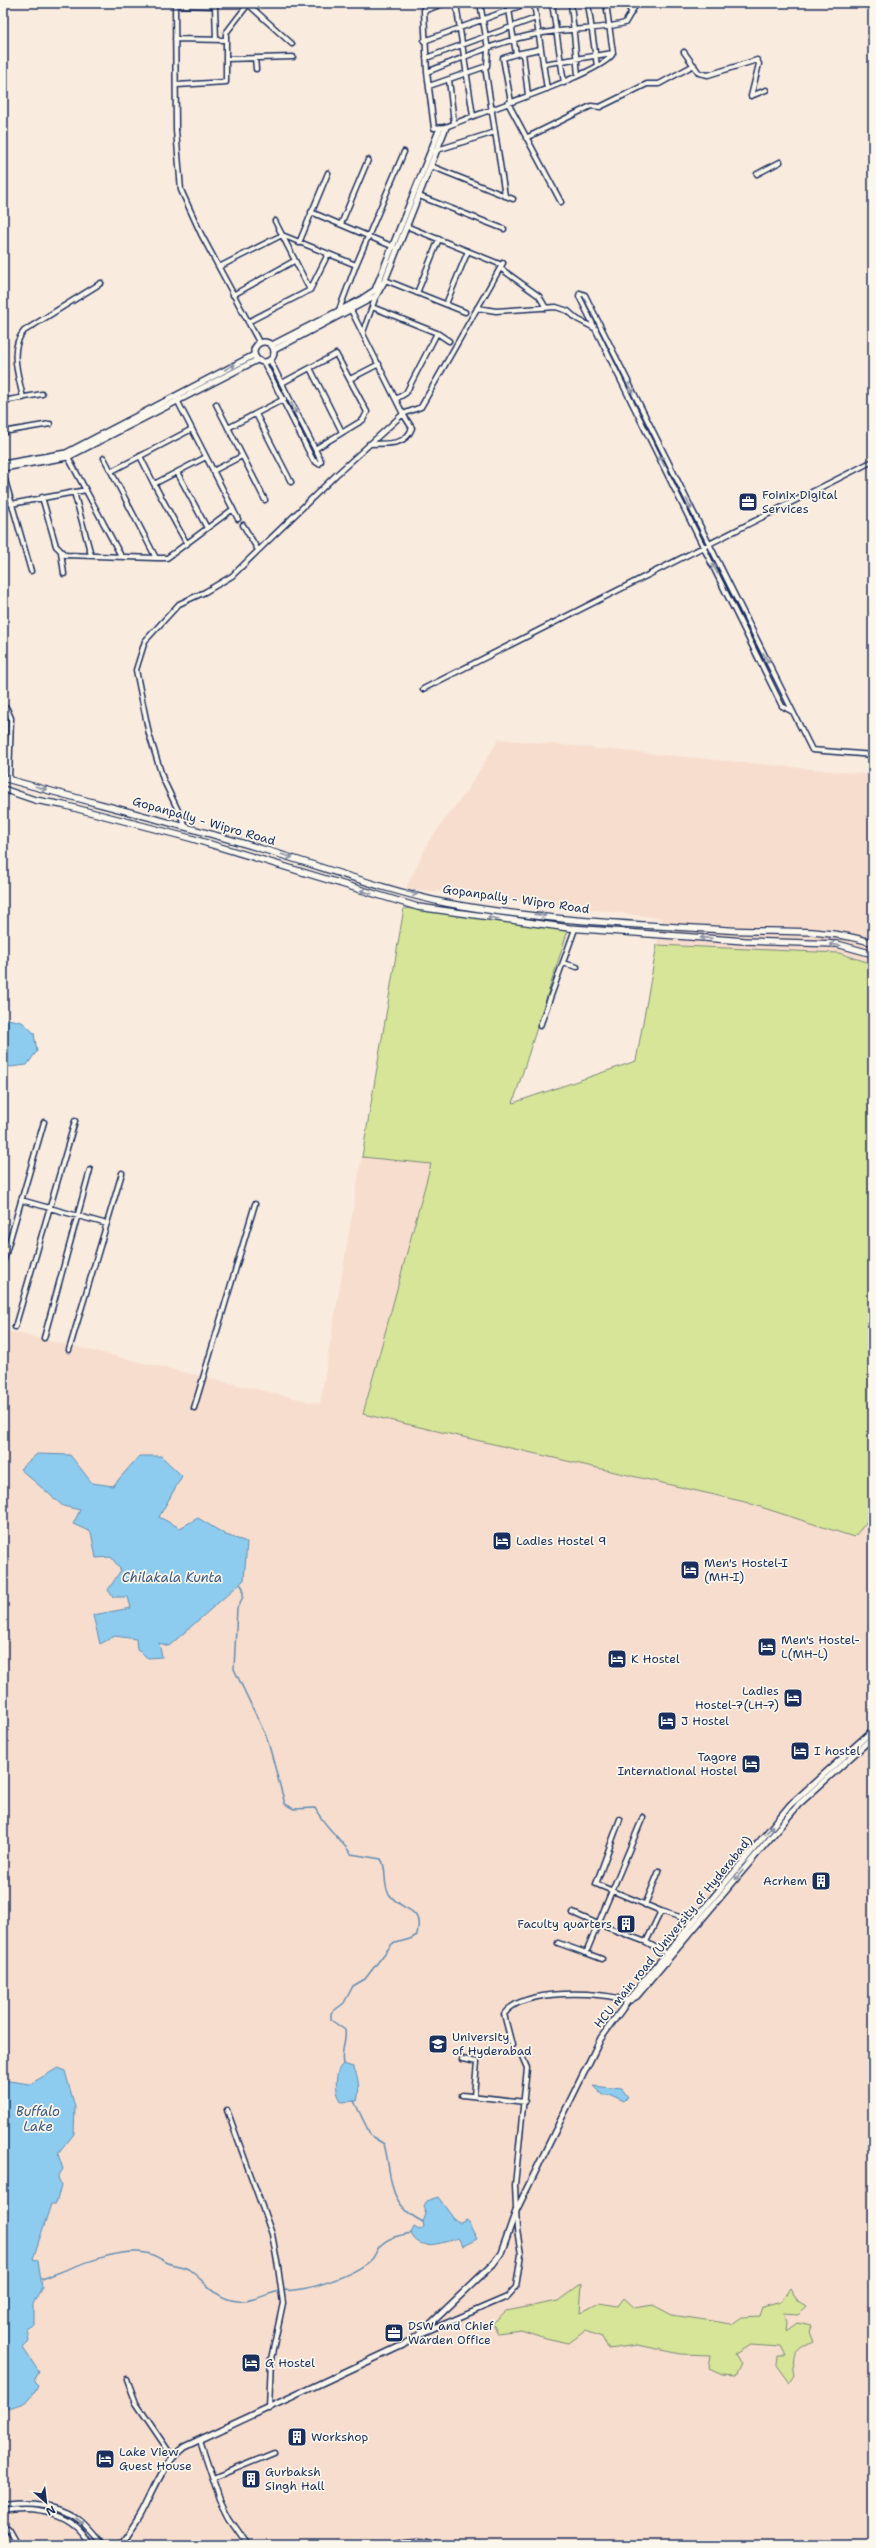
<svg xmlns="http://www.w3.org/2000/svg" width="876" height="2548" viewBox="0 0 876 2548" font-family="'Shantell Sans',sans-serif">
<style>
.built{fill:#f7ddcd}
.green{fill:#d7e598;stroke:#798a7b}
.water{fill:#8dccee;stroke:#5f8db4}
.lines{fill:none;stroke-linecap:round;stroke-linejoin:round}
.stream{stroke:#5f8db4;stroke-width:1.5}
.minor-casing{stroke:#1b2f5e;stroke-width:7}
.tertiary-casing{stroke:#1b2f5e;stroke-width:8}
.secondary-casing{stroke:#1b2f5e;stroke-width:8}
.minor{stroke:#fbf7ec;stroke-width:4}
.tertiary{stroke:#fbf7ec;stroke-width:5}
.secondary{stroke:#fbf7ec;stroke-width:5.5}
.oneway{stroke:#8b93a5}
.labels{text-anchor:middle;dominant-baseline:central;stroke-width:3.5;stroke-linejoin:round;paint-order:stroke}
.poi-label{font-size:12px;fill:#1b2f5e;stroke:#fbf7ec;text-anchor:start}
.street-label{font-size:12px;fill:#1b2f5e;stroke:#fbf7ec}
.water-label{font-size:13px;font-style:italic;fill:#385682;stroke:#fbf7ec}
</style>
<rect width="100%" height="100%" fill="#f9ebde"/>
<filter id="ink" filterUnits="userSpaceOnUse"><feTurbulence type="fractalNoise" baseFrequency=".025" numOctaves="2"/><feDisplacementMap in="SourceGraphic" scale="8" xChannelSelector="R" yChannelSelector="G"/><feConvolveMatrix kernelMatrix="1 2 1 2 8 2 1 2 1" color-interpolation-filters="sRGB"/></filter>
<g filter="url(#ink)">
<path class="built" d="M 499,739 L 873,775 L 873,2545 L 3,2545 L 3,1330 L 320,1404 L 404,908 L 513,1103 L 636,1061 L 662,918 L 406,888 L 429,841 L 466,792 Z"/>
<path class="green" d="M 404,908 L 568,930 L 513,1103 L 636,1061 L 657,945 L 839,953 L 873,964 L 873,1515 L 854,1537 L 745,1502 L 363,1414 L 431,1164 L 362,1157 Z
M 582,2283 L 580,2313 L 599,2303 L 618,2306 L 624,2298 L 635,2308 L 653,2305 L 672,2315 L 732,2324 L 742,2317 L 760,2316 L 763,2307 L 781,2302 L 790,2288 L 798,2301 L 806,2306 L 798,2314 L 784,2313 L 788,2322 L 787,2331 L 798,2323 L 811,2326 L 809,2332 L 813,2342 C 795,2351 791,2355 795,2375 L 790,2383 L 777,2365 L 778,2357 L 786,2357 L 781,2347 L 750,2345 L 735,2354 L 741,2364 L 735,2376 L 722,2375 L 709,2369 L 711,2355 L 681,2354 L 638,2345 L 608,2349 L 602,2337 L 585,2331 L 569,2343 L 545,2338 L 521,2330 L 497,2333 L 493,2323 L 506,2311 L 558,2301 Z"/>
<path class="water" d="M 3,1018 L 22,1022 L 34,1033 L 37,1051 L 27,1065 L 10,1067 L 3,1062 Z
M 37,1454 L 70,1455 L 92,1483 L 113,1486 L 139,1456 L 161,1456 L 182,1476 L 159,1517 L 180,1528 L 198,1518 L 226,1535 L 247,1542 L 244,1580 L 169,1646 L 159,1643 L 162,1657 L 148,1658 L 137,1650 L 136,1639 L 115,1636 L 100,1644 L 93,1615 L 131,1608 L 128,1597 L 113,1597 L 108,1590 L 121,1570 L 111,1557 L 96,1558 L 91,1532 L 73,1524 L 80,1510 L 63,1506 L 20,1469 Z
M 343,2064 L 353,2067 C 359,2076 360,2091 357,2101 L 341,2102 C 335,2092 334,2071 343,2064 Z
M 58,2068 L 65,2071 L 75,2107 L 74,2134 L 58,2154 L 63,2169 L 58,2177 L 61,2185 L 56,2204 L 51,2204 L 33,2259 L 38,2261 L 42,2287 L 33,2304 L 33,2325 L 27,2328 L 29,2342 L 23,2348 L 39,2372 L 34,2381 L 38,2385 C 27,2407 23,2402 3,2410 L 3,2080 L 30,2084 Z
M 593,2086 L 622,2089 L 628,2097 L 624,2101 L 611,2095 L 602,2095 Z
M 438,2197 L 454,2219 L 460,2223 L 467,2220 L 477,2239 L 463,2246 L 458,2238 C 442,2243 418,2252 411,2233 L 414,2227 L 419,2230 L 424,2227 L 423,2222 L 426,2214 L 423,2207 L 426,2201 Z"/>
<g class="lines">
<path class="stream" d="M 240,1584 L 243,1588 L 243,1597 L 237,1608 L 234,1669 L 267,1738 L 285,1804 L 294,1809 L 315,1808 C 323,1825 340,1838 351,1854 L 381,1859 C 388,1869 382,1884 389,1894 C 403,1914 424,1905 417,1935 L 410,1939 L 392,1944 L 365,1979 L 353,1986 L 344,2003 L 331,2013 L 331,2020 L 345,2030 C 347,2041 340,2050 343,2064
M 354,2101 L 371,2136 L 384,2144 C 393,2176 385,2203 423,2222
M 42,2279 C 69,2269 117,2247 146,2253 C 154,2254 160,2259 168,2263 C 174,2266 181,2265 188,2269 C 207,2282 217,2303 244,2301 C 255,2300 268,2294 279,2291
M 283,2290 C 304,2293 356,2275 372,2259 C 376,2255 377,2247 382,2244 C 390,2237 401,2235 411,2233"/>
<g class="minor-casing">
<path id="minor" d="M 175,3 L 176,130 L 181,190 L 201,234 L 259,342
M 456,3 L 473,116
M 508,3 L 516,54 L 540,49
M 534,3 L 547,89
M 552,3 L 564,83
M 571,3 L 578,75
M 588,3 L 597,66
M 606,3 L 613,53 C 608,72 471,115 446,127 L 434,128 L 427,72 C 463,58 499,41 537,34 C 566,28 596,31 625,23 L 637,3
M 628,3 L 630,10
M 175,5 L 215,6 L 216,40
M 249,5 L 292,44
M 424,11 L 424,3
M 175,39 L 225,40
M 424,41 L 528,3
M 684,52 L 699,73 L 708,75 L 757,60 L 759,64 L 751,96 L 766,90
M 523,53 L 528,95
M 255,58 L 256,69
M 426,58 L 536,18
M 226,59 L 293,57
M 543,64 L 613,53
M 485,67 L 505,196
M 427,72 L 424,11 L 445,3
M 449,80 L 454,123
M 177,85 L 226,82 L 226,33 L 249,3
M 429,86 L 487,66 L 488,49 L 480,3
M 511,102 L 503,58 L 516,54
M 508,103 L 561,202
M 526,138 L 591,106 L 600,107 L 647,84 L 659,84 L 694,65
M 434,151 L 495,132
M 431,166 L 513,199
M 757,174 L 780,162
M 419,196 L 504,229
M 311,212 L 394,247
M 275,221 L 310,290
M 341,224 L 368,160
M 406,226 L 502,265
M 299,243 L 328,173
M 219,267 L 282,235 L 356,265
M 500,268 L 539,296 L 546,308
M 385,280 L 465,312
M 417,293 L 439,239
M 580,293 L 585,295 L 812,750 L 873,755
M 580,293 L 579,296 L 782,706 L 793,712
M 233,295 L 294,261
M 446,304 L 468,251
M 372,307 L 437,333 L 449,341
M 477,308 L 496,311 L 556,307 L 568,311 L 577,319 L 596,329
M 339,310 L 356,265 L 404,152
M 248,322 L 310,290 L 328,254
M 363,332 L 376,296
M 264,363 L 313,460 L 319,464 L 321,461 L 270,360
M 310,368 L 342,432
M 350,379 L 379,364
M 282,383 L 336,354 L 367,412 L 363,420 L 315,449
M 175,396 L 238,519
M 23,398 C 19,377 8,349 24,331 L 101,283
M 396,399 L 406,393 L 437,333
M 3,401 L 42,394
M 216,404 L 265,500
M 256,414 L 291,482
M 228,428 L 284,399
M 3,432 L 50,424
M 369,444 C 386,443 405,447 412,428 L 403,414 L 421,407 L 503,263
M 67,455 L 121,556
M 140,456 L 154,484 L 206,457
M 104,458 L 156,558 L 167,558 L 233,509
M 112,471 L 192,429
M 213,471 L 242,456
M 177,472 L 207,528
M 3,473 L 31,571
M 154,484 L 187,544
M 74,492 L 91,555
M 42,497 L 56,546 L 65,555 L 156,558
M 11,504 L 86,490
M 243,525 L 258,550
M 61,552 L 64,574
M 423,689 L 873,461
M 3,706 L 7,709 L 11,718 L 9,779
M 186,827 L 163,779 L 149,734 L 136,670 L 145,641 L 179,604 L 205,592 L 232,576 L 336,475 L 403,414 L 351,310
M 563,963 L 577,967
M 540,1026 L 575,929
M 21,1200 L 107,1224
M 3,1263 L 44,1122
M 15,1327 L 75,1121
M 44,1338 L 90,1170
M 69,1350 L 122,1173
M 194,1408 L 255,1204
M 643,1817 L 598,1924 L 646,1942 L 669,1955
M 620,1819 L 596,1884 L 661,1911 L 692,1921
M 645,1905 L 659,1871
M 573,1913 L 598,1924 L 586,1953 L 602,1959
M 646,1942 L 661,1911
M 558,1943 L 586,1953
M 512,2045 L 504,2014 C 523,1988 601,1991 629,2001
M 462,2059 L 477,2062 L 474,2096
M 462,2095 L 525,2102
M 227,2110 L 272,2234 L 278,2267 L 283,2303 L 271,2359 L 269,2409
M 423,2333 L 507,2297 L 516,2287 L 521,2254 L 517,2230 L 515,2185 L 527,2068 L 521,2054
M 127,2379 L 136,2403 L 172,2456
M 200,2440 L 220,2500 L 229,2518 L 248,2545
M 213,2478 L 274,2453
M 3,2505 C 27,2502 57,2503 77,2518 C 87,2525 95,2536 103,2545
M 3,2511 C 38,2505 74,2513 91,2545
M 3,2530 L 8,2529 L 17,2545
M 391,2545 C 404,2539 424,2538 436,2545"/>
</g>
<g class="tertiary-casing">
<path id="tertiary" d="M254 352a10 10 0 1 1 20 0a10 10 0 1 1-20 0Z
M 272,345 L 360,300 L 375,290 L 440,128
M 274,350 L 376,296 L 385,280 L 446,127
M 3,464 L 66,453 L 254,355
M 3,468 L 68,457 L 257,360
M 630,2000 L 637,1996 L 799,1804 L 873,1737
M 121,2545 C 127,2535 135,2525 141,2514 C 154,2490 162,2464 184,2447 L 403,2345 L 420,2334 L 493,2264 L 501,2253 L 516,2211 L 601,2038 L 633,1994 L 790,1805 L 873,1730"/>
</g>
<g class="secondary-casing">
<path id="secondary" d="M 3,778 C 89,802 176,823 262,849 C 323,867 384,890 446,903 C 538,920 634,925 727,930 C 775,933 827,927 873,943
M 3,789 L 35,800 L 63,805 L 190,838 L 418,907 L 569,928 L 745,941 L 837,944 L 873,954"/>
</g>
<use href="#minor" class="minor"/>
<use href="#tertiary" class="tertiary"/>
<use href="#secondary" class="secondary"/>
</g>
<defs><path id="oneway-shaft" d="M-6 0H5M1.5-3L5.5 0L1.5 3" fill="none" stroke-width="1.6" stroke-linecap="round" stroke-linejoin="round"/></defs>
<g class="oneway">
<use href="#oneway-shaft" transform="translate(230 367) rotate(-28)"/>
<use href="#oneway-shaft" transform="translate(631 388) rotate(63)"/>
<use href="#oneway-shaft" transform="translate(294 408) rotate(63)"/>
<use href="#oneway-shaft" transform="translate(662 461) rotate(-116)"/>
<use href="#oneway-shaft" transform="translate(689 504) rotate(64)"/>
<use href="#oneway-shaft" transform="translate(715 569) rotate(-118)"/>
<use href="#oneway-shaft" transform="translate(766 658) rotate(61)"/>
<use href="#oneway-shaft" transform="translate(41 788) rotate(16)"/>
<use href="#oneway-shaft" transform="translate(287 856) rotate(16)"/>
<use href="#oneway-shaft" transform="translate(366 892) rotate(-164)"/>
<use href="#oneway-shaft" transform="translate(412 893) rotate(13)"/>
<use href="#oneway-shaft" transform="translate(540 915) rotate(6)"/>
<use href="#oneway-shaft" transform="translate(493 918) rotate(-172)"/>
<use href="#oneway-shaft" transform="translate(706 938) rotate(-176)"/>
<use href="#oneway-shaft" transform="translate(835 945) rotate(-175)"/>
<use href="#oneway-shaft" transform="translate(769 1830) rotate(-49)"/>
<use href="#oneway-shaft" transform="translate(739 1875) rotate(130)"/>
<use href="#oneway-shaft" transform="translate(80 2521) rotate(41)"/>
</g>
</g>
<defs>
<g id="office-square" transform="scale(1)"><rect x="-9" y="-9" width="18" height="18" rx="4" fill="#1b2f5e" stroke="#fbf7ec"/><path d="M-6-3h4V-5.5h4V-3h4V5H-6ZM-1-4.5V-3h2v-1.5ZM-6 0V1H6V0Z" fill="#fff"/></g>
<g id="hotel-square" transform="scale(1)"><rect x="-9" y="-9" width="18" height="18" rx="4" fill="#1b2f5e" stroke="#fbf7ec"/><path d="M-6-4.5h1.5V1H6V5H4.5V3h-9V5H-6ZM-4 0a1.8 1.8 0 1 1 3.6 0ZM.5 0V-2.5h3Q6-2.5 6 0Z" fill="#fff"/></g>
<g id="building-square" transform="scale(1)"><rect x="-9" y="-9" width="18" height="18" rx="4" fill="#1b2f5e" stroke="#fbf7ec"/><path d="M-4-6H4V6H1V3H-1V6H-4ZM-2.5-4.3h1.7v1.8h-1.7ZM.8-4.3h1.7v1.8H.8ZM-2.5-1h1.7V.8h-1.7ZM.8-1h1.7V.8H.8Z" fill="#fff"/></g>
<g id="university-square" transform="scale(1)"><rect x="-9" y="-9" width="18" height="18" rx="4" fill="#1b2f5e" stroke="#fbf7ec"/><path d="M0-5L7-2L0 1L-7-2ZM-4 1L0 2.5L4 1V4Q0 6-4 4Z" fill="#fff"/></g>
</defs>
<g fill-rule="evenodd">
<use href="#office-square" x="748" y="502"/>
<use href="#hotel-square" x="502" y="1541"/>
<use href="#hotel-square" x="690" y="1570"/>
<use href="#hotel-square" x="767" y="1647"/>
<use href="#hotel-square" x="617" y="1659"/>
<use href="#hotel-square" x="793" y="1698"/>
<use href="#hotel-square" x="667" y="1721"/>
<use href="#hotel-square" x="800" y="1751"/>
<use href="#hotel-square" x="751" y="1764"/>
<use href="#building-square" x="821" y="1881"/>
<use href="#building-square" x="626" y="1924"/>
<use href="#university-square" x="438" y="2044"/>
<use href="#office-square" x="394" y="2333"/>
<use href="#hotel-square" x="251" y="2363"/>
<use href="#building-square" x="297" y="2437"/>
<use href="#hotel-square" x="105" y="2459"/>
<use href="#building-square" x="251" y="2479"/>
</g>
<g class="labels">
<g class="poi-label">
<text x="762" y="495">Foinix Digital<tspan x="762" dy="14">Services</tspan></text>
<text x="516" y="1541">Ladies Hostel 9</text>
<text x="704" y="1563">Men's Hostel-I<tspan x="704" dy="14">(MH-I)</tspan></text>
<text x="781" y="1640">Men's Hostel-<tspan x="781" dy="14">L(MH-L)</tspan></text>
<text x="631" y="1659">K Hostel</text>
<text x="779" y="1691" text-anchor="end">Ladies<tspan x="779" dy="14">Hostel-7(LH-7)</tspan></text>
<text x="681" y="1721">J Hostel</text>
<text x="814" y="1751">I hostel</text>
<text x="737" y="1757" text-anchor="end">Tagore<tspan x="737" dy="14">International Hostel</tspan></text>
<text x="807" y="1881" text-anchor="end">Acrhem</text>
<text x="612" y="1924" text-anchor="end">Faculty quarters</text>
<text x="452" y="2037">University<tspan x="452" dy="14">of Hyderabad</tspan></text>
<text x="408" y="2326">DSW and Chief<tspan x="408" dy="14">Warden Office</tspan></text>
<text x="265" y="2363">G Hostel</text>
<text x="311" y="2437">Workshop</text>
<text x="119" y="2452">Lake View<tspan x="119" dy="14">Guest House</tspan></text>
<text x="265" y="2472">Gurbaksh<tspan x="265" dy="14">Singh Hall</tspan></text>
</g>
<g class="street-label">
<text transform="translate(204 821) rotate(16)">Gopanpally - Wipro Road</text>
<text transform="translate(516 899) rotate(8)">Gopanpally - Wipro Road</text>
<text transform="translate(673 1932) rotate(-51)">HCU main road (University of Hyderabad)</text>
</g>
<g class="water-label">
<text x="172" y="1577">Chilakala Kunta</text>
<text x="38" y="2111">Buffalo<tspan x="38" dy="15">Lake</tspan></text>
</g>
</g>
<rect width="876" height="2548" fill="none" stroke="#fbf7ec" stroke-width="16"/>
<rect x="8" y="8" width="860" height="2532" fill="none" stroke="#1b2f5e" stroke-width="1.5" filter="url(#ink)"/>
<g transform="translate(46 2502) rotate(152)" stroke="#fbf7ec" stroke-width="3" paint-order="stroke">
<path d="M0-3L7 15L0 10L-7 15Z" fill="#1b2f5e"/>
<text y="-6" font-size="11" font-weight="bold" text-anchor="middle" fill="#1b2f5e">N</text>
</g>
</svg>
